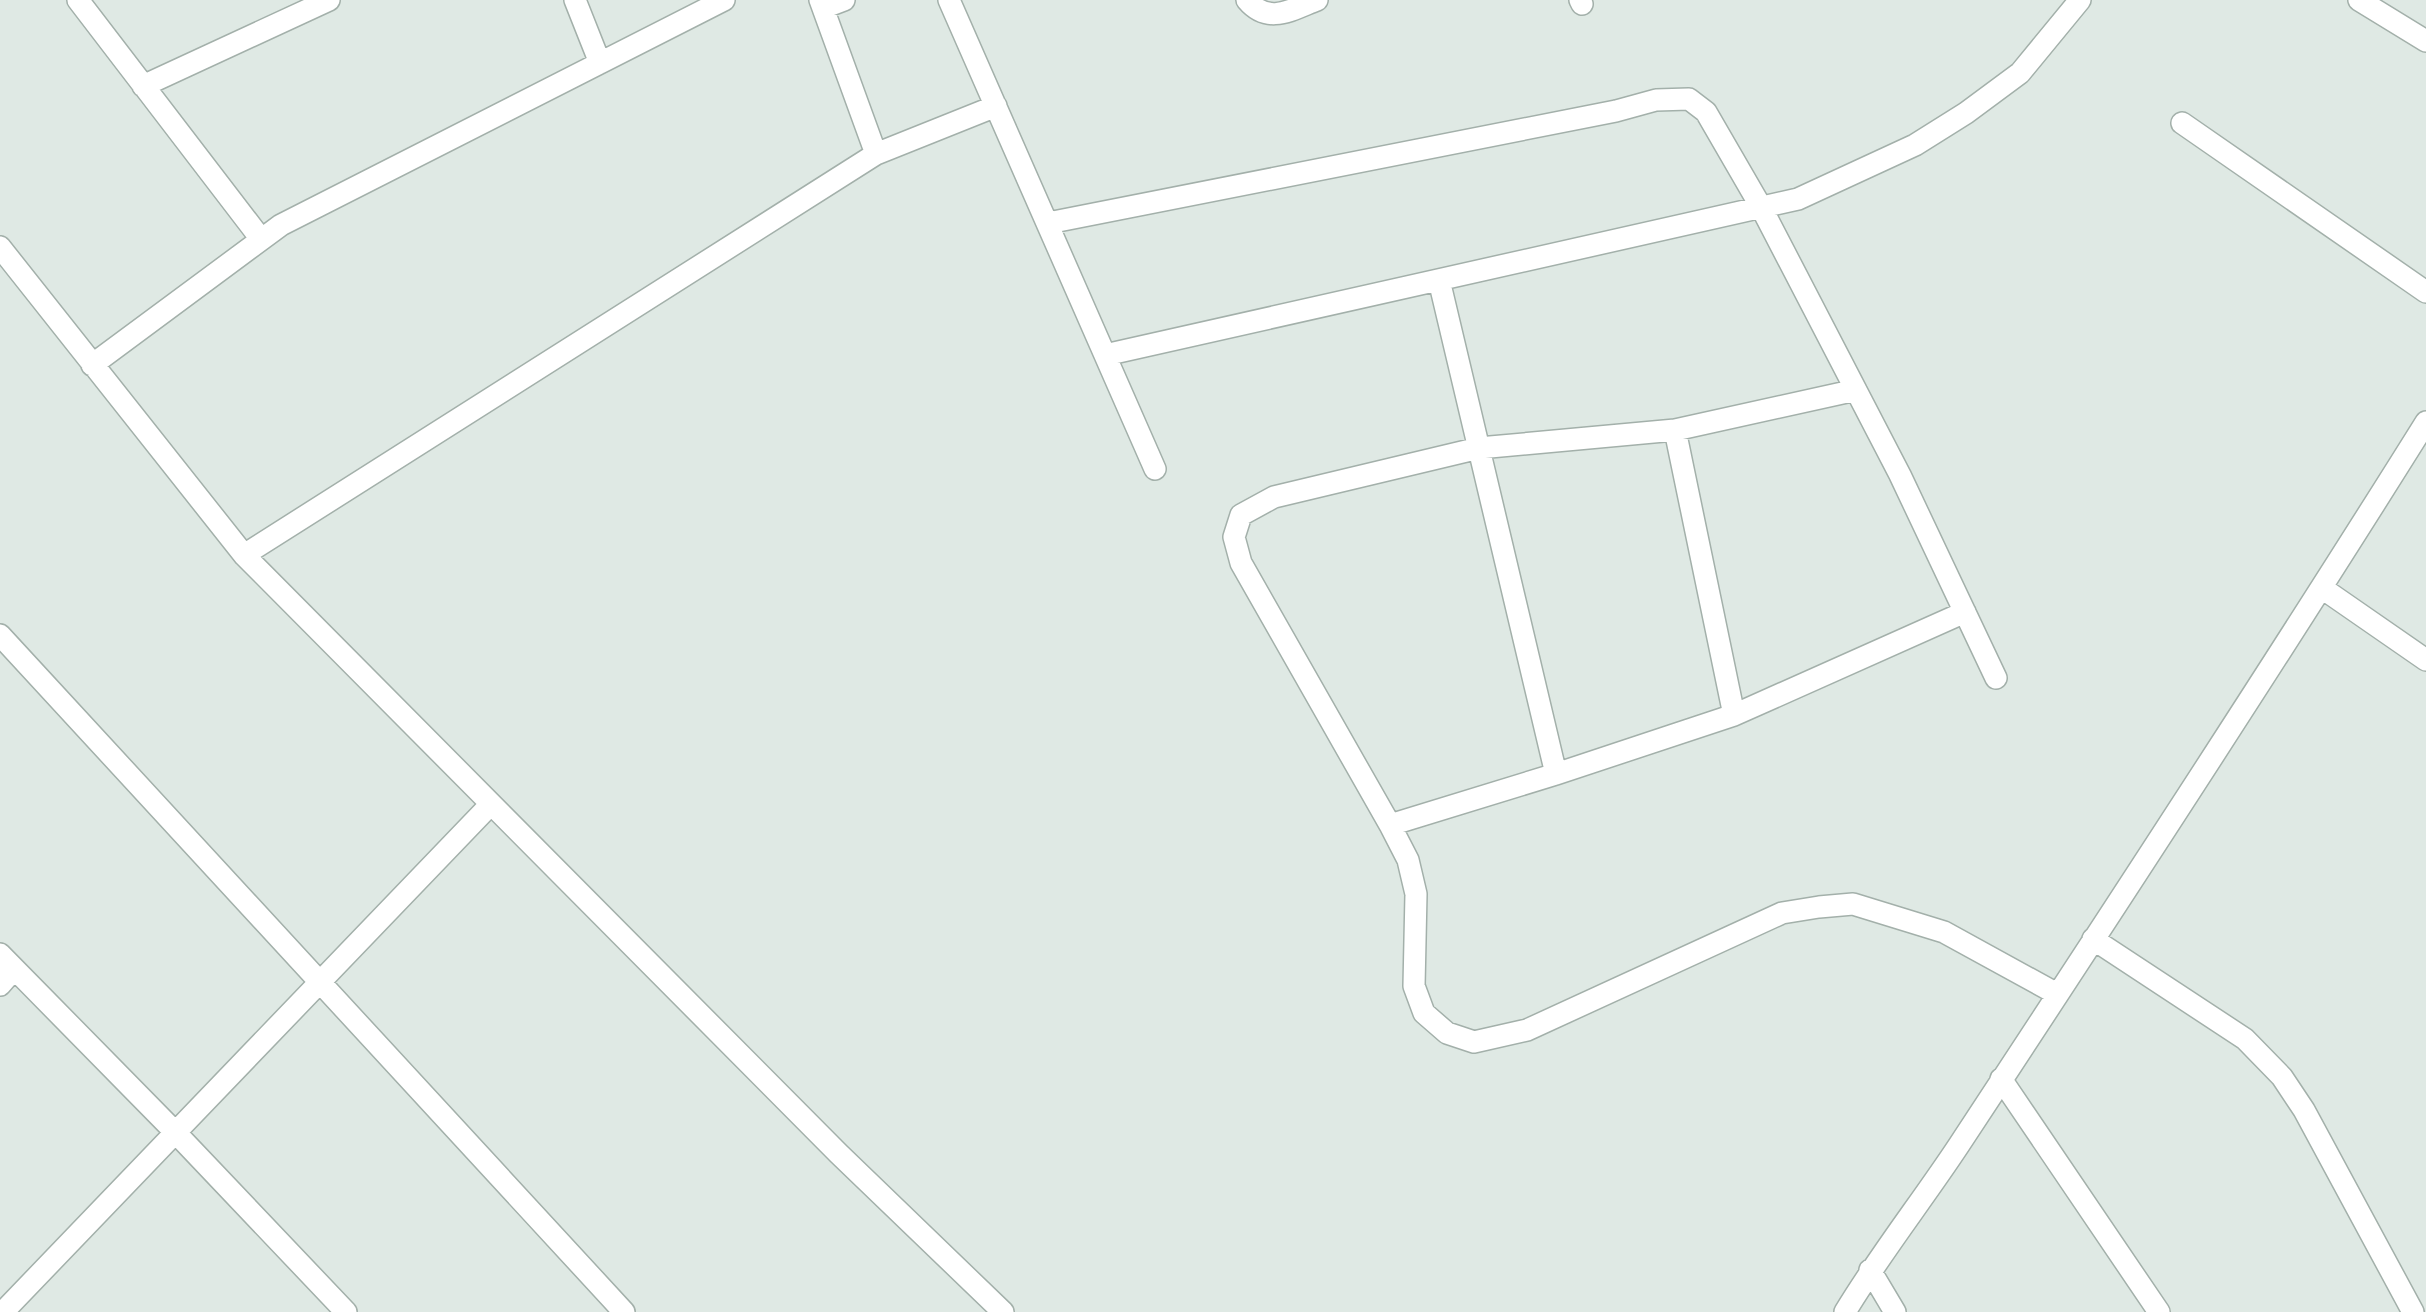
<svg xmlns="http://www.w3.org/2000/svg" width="2426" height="1312" viewBox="0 0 2426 1312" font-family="Ubuntu,sans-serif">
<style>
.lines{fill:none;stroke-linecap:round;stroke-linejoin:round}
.minor-casing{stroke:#a3b0aa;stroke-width:24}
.minor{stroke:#fff;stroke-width:21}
</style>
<rect width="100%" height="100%" fill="#dfe9e4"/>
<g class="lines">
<g class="minor-casing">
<path id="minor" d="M 78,0 L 261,239
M 575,0 L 600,63
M 820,0 L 876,154
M 949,0 L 1155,469
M 1247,0 C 1268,25 1291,10 1317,0
M 1580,0 L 1582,4
M 2359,0 L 2426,41
M 823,8 L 844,0
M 143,86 L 329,0
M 2182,123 L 2426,292
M 1048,223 L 1616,111 L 1656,100 L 1689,99 L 1706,112 L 1761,207 L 1900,475 L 1996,678
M 0,247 L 244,555 L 839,1154 L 1003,1312
M 1439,280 L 1556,774
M 1105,355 L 1798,199 L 1915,145 L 1966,113 L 2020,73 L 2080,0
M 92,365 L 281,225 L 724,0
M 1856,390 L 1675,430 L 1479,448 L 1274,497 L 1241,515 L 1234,537 L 1241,563 L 1390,825 L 1408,860 L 1416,894 L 1414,986 L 1424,1013 L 1447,1033 L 1474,1042 L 1527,1030 L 1782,913 L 1819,907 L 1853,904 L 1944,932 L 2057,994
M 1675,430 L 1734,715
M 244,555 L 876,154 L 996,106
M 2322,588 L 2426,660
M 0,635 L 624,1312
M 1390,825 L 1556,774 L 1734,715 L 1965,612
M 2093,939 L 2245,1039 L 2282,1077 L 2304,1110 L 2413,1312
M 0,954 L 175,1132 L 346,1312
M 0,985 L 14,969
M 2001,1079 L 2159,1312
M 1870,1270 L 1895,1312
M 3,1312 L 491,804
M 1845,1312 C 1880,1254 1922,1201 1959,1145 C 2117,905 2274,665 2426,422"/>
</g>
<use href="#minor" class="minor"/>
</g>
</svg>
